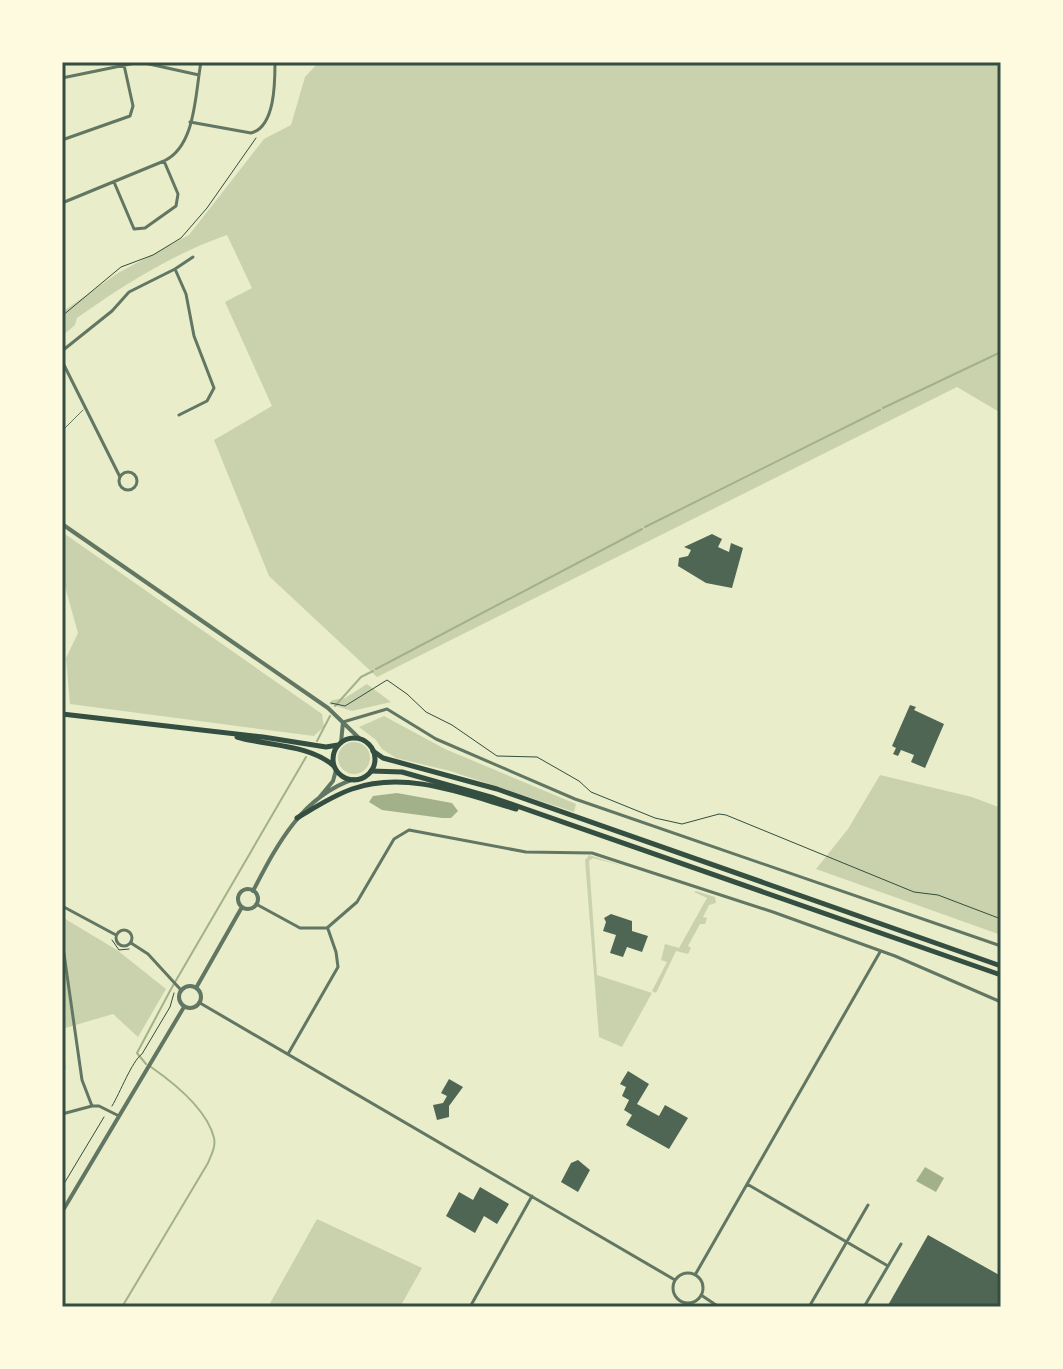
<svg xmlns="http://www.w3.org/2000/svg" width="1063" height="1369" viewBox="0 0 1063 1369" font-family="'Exo 2',sans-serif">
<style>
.green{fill:#cad2ad}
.water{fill:#a3b18a}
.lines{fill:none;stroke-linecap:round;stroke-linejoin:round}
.stream{stroke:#a3b18a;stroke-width:2}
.building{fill:#4f6655}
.path{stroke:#344e41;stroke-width:1}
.service{stroke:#617663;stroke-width:1}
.minor{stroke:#617663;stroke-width:3}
.tertiary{stroke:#617663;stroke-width:4}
.primary{stroke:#344e41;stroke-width:5}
.trunk{stroke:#344e41;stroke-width:5}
.neatline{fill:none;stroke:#344e41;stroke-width:3}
</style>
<rect width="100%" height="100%" fill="#e9edc9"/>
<path class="green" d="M 319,62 L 1001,62 L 1001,413 L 957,387 L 377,677 L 269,576 L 214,440 L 272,406 L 225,302 L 252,288 L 227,235 C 172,254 124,285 77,318 L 75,325 L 62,336 L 62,312 L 118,273 L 189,235 L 264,139 L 291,125 L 305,77 Z
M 62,532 L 322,714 L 324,727 L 314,736 L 70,704 L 66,658 L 78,633 L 62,576 Z
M 367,684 L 391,702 L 352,711 L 329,704 L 332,700 L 345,698 Z
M 384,716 L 445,749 L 576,804 L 574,812 L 450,771 L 396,758 L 382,749 L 376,740 L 359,727 Z
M338 758a16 16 0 1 1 32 0a16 16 0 1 1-32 0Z
M 880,775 L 972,797 L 1001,808 L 1001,935 L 816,869 L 848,829 Z
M 589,855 L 623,866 L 593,858 L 589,861 L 597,975 L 652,993 L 622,1047 L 599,1037 L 585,860 Z
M 696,891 L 715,897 L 716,903 L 709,905 L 703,917 L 707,918 L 705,924 L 700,924 L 688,946 L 691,948 L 688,954 L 676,951 L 656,993 L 652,991 L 667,962 L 661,960 L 665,944 L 679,948 L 707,898 L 694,892 Z
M 62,917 L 117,950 L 166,989 L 138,1037 L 113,1014 L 62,1029 L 66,1069 L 62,1070 Z
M 317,1219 L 422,1268 L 400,1307 L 268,1307 Z"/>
<path class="water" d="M 397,793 L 452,803 L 458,811 L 451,818 L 442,818 L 382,810 L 369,802 L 373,796 Z
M 925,1167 L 944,1178 L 936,1192 L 916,1181 Z"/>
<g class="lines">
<path class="stream" d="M 883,408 L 1001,352
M 645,527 L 880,410
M 376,669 L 642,529
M 335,706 L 361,677 L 373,671
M 317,741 L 330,716
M 146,1064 L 137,1053 L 171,989 L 306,757
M 122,1307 L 208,1163 C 211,1155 216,1147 214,1138 C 207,1109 174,1083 151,1067"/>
</g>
<path class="building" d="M 712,534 L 722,539 L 718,547 L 729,552 L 731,543 L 743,548 L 732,588 L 706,583 L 678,566 L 679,558 L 688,556 L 691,550 L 684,547 Z
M 910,705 L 916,707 L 914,710 L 944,724 L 925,768 L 911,762 L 914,755 L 901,750 L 898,756 L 893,754 L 896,748 L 892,746 Z
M 611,914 L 632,921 L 632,931 L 648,936 L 642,952 L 627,947 L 623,957 L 610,953 L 616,935 L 603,931 L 606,922 L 604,918 Z
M 628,1071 L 649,1084 L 637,1104 L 659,1116 L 665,1105 L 688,1118 L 669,1149 L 626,1125 L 632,1115 L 624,1110 L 629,1100 L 622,1096 L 626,1087 L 620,1084 Z
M 449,1079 L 463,1087 L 449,1106 L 449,1117 L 437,1120 L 433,1105 L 443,1103 L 447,1096 L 441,1093 Z
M 578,1160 L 590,1170 L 578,1192 L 561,1182 L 571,1163 Z
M 480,1187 L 509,1204 L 497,1224 L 484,1216 L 475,1233 L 446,1216 L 459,1192 L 473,1200 Z
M 928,1235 L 1001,1276 L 1001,1307 L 887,1307 Z"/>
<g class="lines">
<path class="path" d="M 62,316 L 121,267 L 153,255 L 181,238 L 207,208 L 256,138
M 331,703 L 345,706 L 387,680 L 407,694 L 426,712 L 452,725 L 497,756 L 537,757 L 579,781 L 591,792 L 655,818 L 682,824 L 719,814 L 726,815 L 914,892 L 938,895 L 1001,919
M 112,940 L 119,950 L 129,949
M 112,1106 C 120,1093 132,1061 142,1054 L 170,1007 L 174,993
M 62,1187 L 104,1117"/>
<path class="service" d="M 62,431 L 83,410"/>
<path class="minor" d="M 62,78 L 140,62 L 199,75
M 190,122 L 251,133 C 275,127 275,83 275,62
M 62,140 L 130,116 L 133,106 L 124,65
M 114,182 L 134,229 L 145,228 L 176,206 L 178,194 L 164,161
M 62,203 L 164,161 C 196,146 195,94 201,62
M 175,269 L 186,294 L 194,336 L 214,388 L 207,401 L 179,415
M 62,351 L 112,311 L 129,292 L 175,269 L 193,257
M 62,361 L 120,477
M119 481a9 9 0 1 1 18 0a9 9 0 1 1-18 0Z
M 343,722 L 387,709 L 436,739 L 575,799 L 1001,946
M 256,904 L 300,928 L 327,928 L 357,902 L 394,839 L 409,830 L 526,852 L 592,853 L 773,912 L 895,956 L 1001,1002
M 62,906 L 116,935
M116 938a8 8 0 1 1 16 0a8 8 0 1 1-16 0Z
M 62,940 L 82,1080 L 92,1106 L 99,1106 L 119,1116
M 131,943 L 148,954 L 181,990
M 200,1003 L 675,1280
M 288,1054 L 338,967 L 336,952 L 328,929
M 62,1114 L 92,1106
M 747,1184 L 888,1266
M673 1288a15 15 0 1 1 30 0a15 15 0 1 1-30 0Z
M 695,1275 L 880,952
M 701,1295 L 719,1307
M 470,1307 L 532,1196
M 809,1307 L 868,1205
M 864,1307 L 901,1244"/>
<path class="tertiary" d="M 62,524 L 328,708 L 359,738
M 341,743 L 343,722
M 319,798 L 333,781 L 336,770
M238 899a10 10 0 1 1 20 0a10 10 0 1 1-20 0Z
M 253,891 C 277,845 301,797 354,779
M179 997a11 11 0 1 1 22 0a11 11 0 1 1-22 0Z
M 196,988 L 242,907
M 62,1212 L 184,1007"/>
<path class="primary" d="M 62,714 L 263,737 L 326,747 L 338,745
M 237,737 C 267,746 309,744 334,766
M333 759a21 21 0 1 1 42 0a21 21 0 1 1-42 0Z"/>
<path class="trunk" d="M 373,751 L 383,758 L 497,789 L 1001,966
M 371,771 L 402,772 L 494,798 L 1001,975
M 297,818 C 314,808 332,796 352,789 C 406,770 464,794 516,809"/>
</g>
<rect width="1063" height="1369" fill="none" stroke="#fefae0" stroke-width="128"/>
<rect x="64" y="64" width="935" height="1241" class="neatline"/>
</svg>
